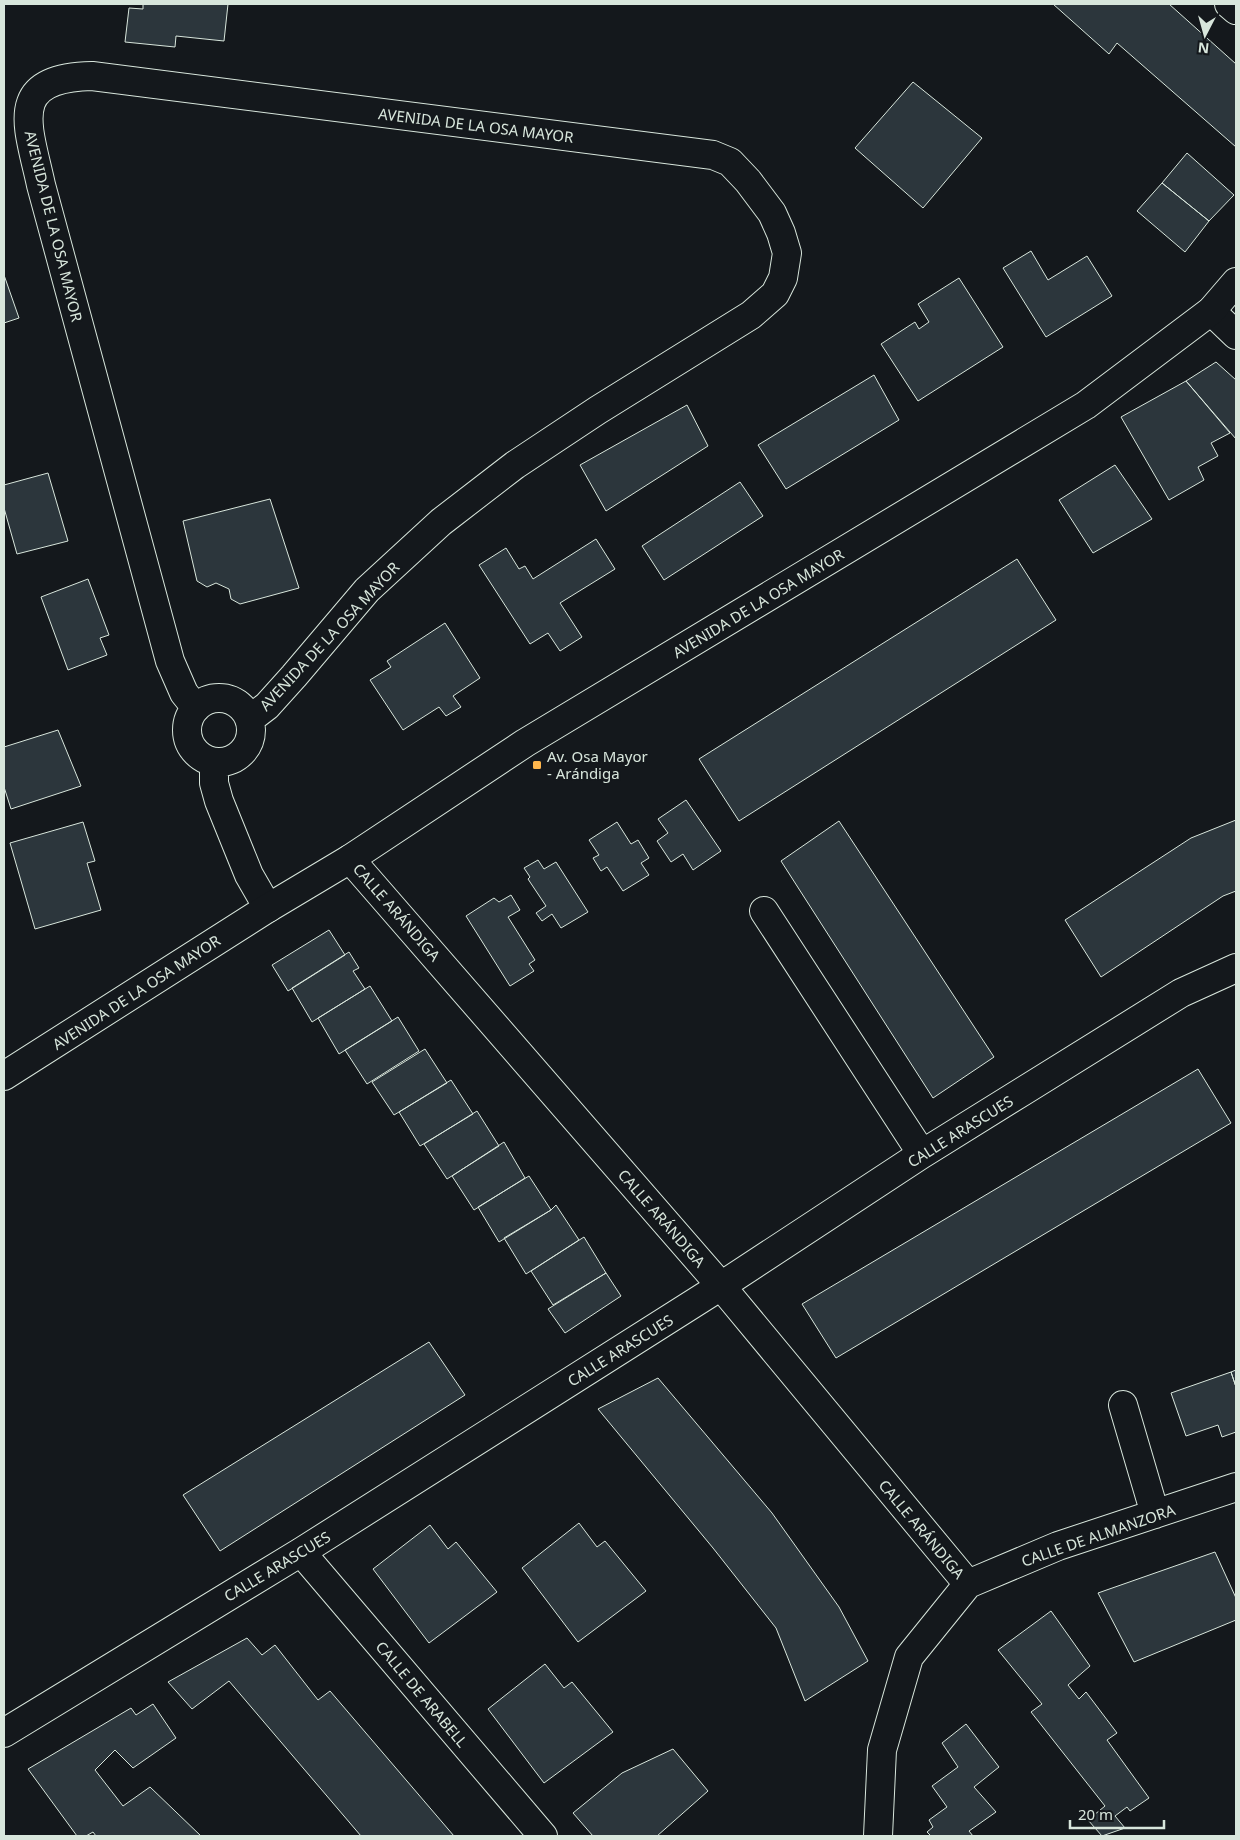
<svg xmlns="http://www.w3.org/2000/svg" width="1240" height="1840" viewBox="0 0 1240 1840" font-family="'Noto Sans',sans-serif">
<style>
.building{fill:#2c363c;stroke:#d8e6dc}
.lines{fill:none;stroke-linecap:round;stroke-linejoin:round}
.minor-casing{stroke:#d8e6dc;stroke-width:30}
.major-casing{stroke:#d8e6dc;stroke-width:30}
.minor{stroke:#14181c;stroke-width:28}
.major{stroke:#14181c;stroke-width:28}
.poi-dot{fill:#ffb74d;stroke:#14181c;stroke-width:2}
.labels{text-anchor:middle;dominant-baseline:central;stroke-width:4;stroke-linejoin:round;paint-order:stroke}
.street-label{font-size:15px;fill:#d8e6dc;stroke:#14181c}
.poi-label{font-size:15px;fill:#d8e6dc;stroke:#14181c;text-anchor:start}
</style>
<rect width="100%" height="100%" fill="#14181c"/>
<path class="building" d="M 143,4 L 228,4 L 224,41 L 176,36 L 175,47 L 125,42 L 129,8 L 143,9 Z
M 1053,4 L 1169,4 L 1236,64 L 1236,147 L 1117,43 L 1109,54 Z
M 913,82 L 982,138 L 923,208 L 855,148 Z
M 1187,153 L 1234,195 L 1209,221 L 1162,183 Z
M 1162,183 L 1209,221 L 1185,252 L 1137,211 Z
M 1031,251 L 1048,280 L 1087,256 L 1112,296 L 1046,337 L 1003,268 Z
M 4,275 L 19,318 L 4,323 Z
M 959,278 L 1003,347 L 918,401 L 881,344 L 915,322 L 919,329 L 929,322 L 918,304 Z
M 1216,362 L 1236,380 L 1236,439 L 1186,381 Z
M 874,375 L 899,420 L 786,489 L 758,445 Z
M 1186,381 L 1230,433 L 1211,443 L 1218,456 L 1198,467 L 1204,480 L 1169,500 L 1121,417 Z
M 687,405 L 708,446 L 606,511 L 580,465 Z
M 1115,465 L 1152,519 L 1093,553 L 1059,500 Z
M 48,473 L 68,541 L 17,554 L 4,508 L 4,485 Z
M 740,482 L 763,516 L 664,580 L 642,546 Z
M 270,499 L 299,588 L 240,604 L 231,599 L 229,589 L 216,583 L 207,587 L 197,581 L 183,521 Z
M 596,539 L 615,569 L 560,603 L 582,637 L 560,651 L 548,633 L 530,644 L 479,565 L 506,548 L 519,569 L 525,566 L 533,579 Z
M 1017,559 L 1056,620 L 739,821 L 699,759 Z
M 88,579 L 109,635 L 100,638 L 107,655 L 68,670 L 41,597 Z
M 445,623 L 480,678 L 453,696 L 461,707 L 446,716 L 439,707 L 403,730 L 370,680 L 391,667 L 387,661 Z
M 58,730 L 81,786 L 11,809 L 4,787 L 4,747 Z
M 686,800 L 721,851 L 693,870 L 683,854 L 671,862 L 657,841 L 668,833 L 658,819 Z
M 1236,820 L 1236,891 L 1223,896 L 1101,977 L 1065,920 L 1191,838 Z
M 839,821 L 994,1057 L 933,1098 L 781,861 Z
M 83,822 L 95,861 L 87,863 L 101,910 L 35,929 L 10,843 Z
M 617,822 L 631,844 L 638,840 L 649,858 L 641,863 L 649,875 L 623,891 L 607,867 L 601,871 L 593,858 L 599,855 L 589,840 Z
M 538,860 L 544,869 L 556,862 L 588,912 L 561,928 L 552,914 L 542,921 L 536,913 L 546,906 L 528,879 L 530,877 L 524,868 Z
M 511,895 L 520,910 L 508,917 L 535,960 L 529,964 L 534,971 L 510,986 L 466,916 L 494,898 L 499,902 Z
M 329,930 L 345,955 L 288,991 L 272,965 Z
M 349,952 L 359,968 L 353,971 L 365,989 L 312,1022 L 292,988 Z
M 370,986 L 392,1021 L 339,1054 L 318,1018 Z
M 398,1017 L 419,1051 L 367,1084 L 345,1050 Z
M 425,1049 L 447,1083 L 394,1115 L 372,1082 Z
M 1198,1069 L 1231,1123 L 836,1358 L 802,1304 Z
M 451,1080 L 473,1114 L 420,1146 L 399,1112 Z
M 477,1111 L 499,1146 L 447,1179 L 424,1144 Z
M 504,1142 L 525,1178 L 474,1210 L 452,1176 Z
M 529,1176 L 551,1210 L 499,1242 L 478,1207 Z
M 556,1205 L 579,1240 L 526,1274 L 504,1238 L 551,1210 Z
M 584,1237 L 606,1273 L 553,1305 L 531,1271 Z
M 606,1273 L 621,1296 L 565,1333 L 548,1309 Z
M 429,1342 L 465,1395 L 220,1551 L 183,1495 Z
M 1236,1370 L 1236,1387 L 1231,1372 Z
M 1231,1372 L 1236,1387 L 1236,1432 L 1222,1437 L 1218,1425 L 1186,1436 L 1171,1393 Z
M 658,1378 L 772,1513 L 839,1607 L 868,1661 L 805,1701 L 776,1628 L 713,1548 L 598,1409 Z
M 579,1523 L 597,1547 L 605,1541 L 646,1591 L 578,1642 L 522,1568 Z
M 430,1525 L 448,1549 L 456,1542 L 497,1592 L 429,1643 L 373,1569 Z
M 1215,1552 L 1236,1598 L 1236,1620 L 1134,1662 L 1098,1593 Z
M 1051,1611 L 1090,1666 L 1068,1685 L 1079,1699 L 1086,1692 L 1117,1733 L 1107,1740 L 1149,1798 L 1130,1811 L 1127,1807 L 1115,1816 L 1125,1828 L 1102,1836 L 1088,1820 L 1105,1806 L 1031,1712 L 1042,1704 L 998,1650 Z
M 247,1638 L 262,1655 L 275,1645 L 318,1700 L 330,1691 L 454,1836 L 361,1836 L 229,1681 L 192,1709 L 168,1682 Z
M 545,1664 L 564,1688 L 572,1682 L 613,1732 L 544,1783 L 488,1709 Z
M 153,1704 L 176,1738 L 133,1768 L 115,1750 L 95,1770 L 123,1806 L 150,1787 L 201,1836 L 96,1836 L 93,1832 L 86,1836 L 77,1836 L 28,1769 L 131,1708 L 136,1715 Z
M 966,1724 L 999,1767 L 974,1787 L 996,1812 L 969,1831 L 973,1836 L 931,1836 L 927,1832 L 933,1827 L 929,1820 L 947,1807 L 932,1786 L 958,1767 L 942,1743 Z
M 673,1749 L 708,1791 L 657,1836 L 593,1836 L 573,1813 L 622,1773 Z"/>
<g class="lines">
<g class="minor-casing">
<path id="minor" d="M 1229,4 L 1236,10
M 1211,311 L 1236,335
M187 730a32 32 0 1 1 64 0a32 32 0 1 1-64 0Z
M 196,708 L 184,693 L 170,661 L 41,185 C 28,125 6,78 92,76 L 713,155 L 730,162 L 748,181 L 772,213 L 781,233 L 787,253 L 783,278 L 775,294 L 751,315 L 598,410 L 515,465 L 441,522 L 367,590 L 294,676 L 267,706 L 250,719
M 214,762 L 214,783 L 219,801 L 249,875 L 268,908
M 350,859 L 721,1286 L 968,1584
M 764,911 L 922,1154
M 1123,1405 L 1155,1514
M 301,1552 L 543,1836
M 4,1733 L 301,1552 L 721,1286 L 922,1154 L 1025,1090 L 1181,993 L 1236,968
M 878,1836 L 882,1750 L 909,1657 L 968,1584 L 1058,1546 L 1236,1487"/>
</g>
<g class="major-casing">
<path id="major" d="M 4,1076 L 268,908 L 350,859 L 525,743 L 1086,405 L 1211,311 L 1236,282"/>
</g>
<use href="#minor" class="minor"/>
<use href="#major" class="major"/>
</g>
<rect class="poi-dot" x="532" y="760" width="10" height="10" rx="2.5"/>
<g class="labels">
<g class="street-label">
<text transform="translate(476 125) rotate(7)">AVENIDA DE LA OSA MAYOR</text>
<text transform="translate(54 226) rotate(76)">AVENIDA DE LA OSA MAYOR</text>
<text transform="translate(758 603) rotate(-31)">AVENIDA DE LA OSA MAYOR</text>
<text transform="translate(329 636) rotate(-47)">AVENIDA DE LA OSA MAYOR</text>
<text transform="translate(397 912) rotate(49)">CALLE ARÁNDIGA</text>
<text transform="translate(136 992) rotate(-33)">AVENIDA DE LA OSA MAYOR</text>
<text transform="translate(960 1131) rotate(-32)">CALLE ARASCUES</text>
<text transform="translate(662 1218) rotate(49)">CALLE ARÁNDIGA</text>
<text transform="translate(620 1350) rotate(-32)">CALLE ARASCUES</text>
<text transform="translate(922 1529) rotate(50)">CALLE ARÁNDIGA</text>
<text transform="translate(1098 1535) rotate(-19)">CALLE DE ALMANZORA</text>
<text transform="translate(277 1566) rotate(-31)">CALLE ARASCUES</text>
<text transform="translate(422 1694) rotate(50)">CALLE DE ARABELL</text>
</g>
<g class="poi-label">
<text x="547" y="756">Av. Osa Mayor<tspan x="547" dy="17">- Arándiga</tspan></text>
</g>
</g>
<rect width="1240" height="1840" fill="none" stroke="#d8e6dc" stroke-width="10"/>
<g transform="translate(1205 35) rotate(186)" stroke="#14181c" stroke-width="4" paint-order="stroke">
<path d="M0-4L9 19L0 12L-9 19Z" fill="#d8e6dc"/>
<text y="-8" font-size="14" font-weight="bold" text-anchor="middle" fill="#d8e6dc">N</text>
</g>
<path d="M1070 1820v8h94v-8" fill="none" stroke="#d8e6dc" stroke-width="2.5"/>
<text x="1078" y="1820" font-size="15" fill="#d8e6dc" stroke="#14181c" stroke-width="4" paint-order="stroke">20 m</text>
</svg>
